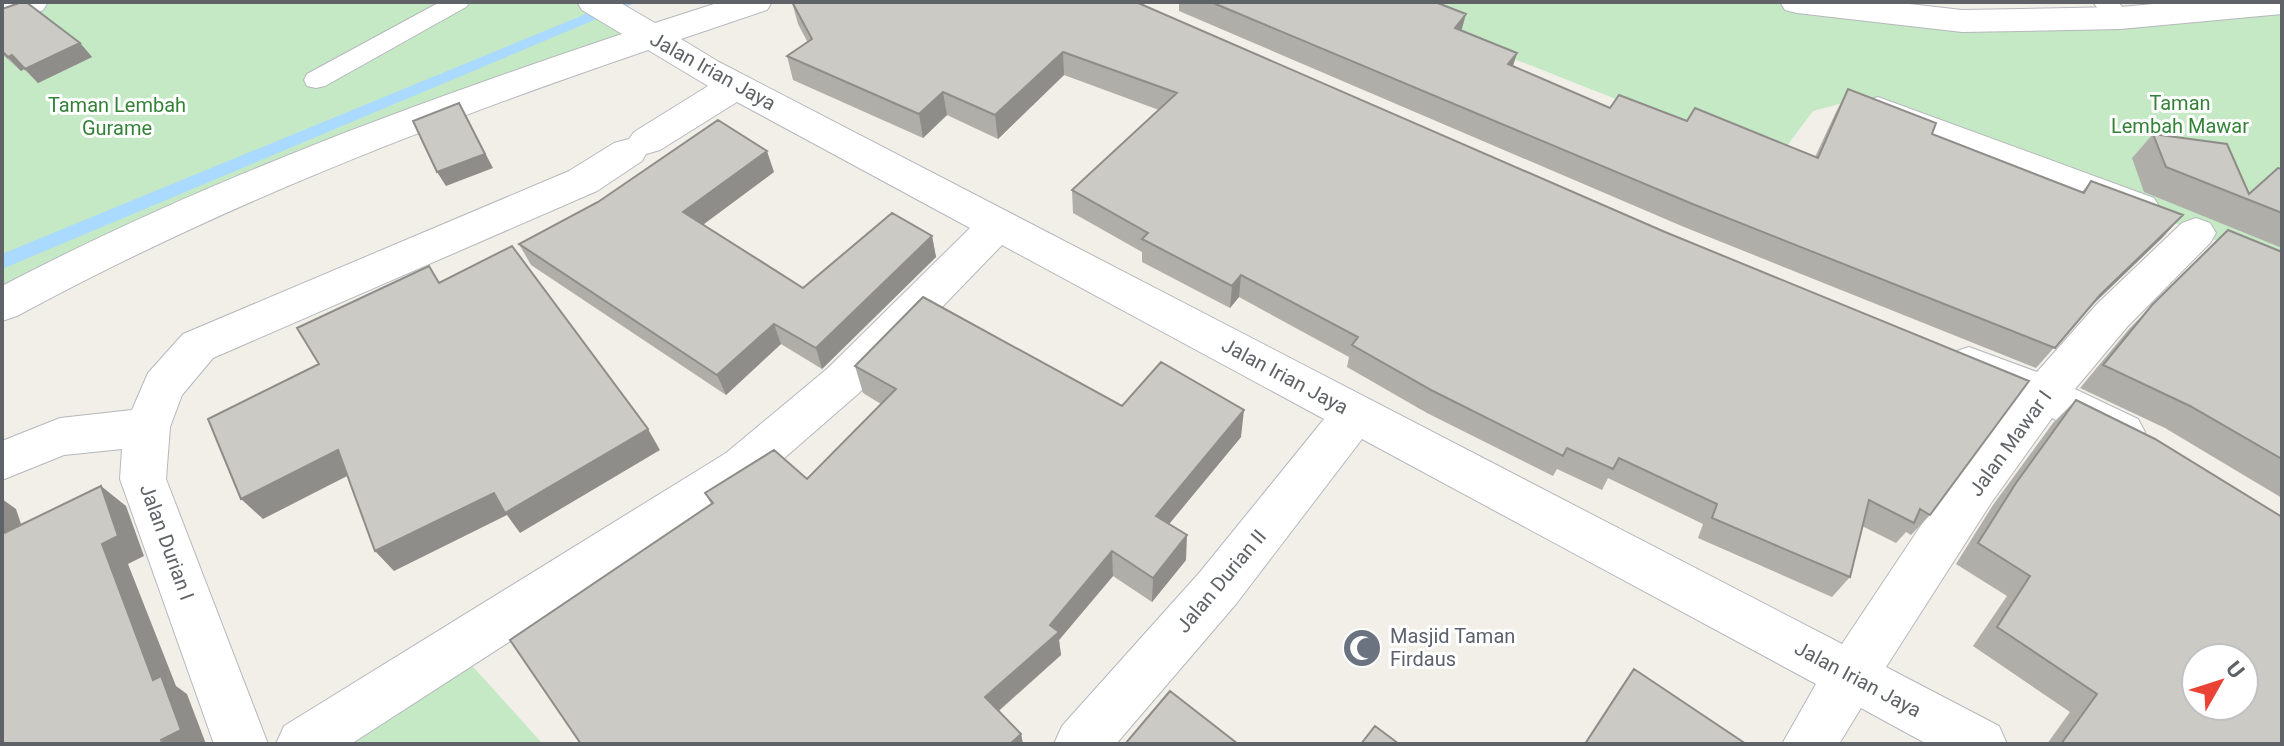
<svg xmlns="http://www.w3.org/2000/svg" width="2284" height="746" viewBox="0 0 2284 746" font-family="Roboto,sans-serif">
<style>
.green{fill:#c5e8c5}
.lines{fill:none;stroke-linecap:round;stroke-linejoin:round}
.stream{fill:#aadaff;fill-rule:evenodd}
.lane-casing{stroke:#b5b8bc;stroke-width:2}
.street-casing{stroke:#b5b8bc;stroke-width:2}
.secondary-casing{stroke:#b6babf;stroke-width:2}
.lane{fill:#fff;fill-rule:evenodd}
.street{fill:#fff;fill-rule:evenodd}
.secondary{fill:#fff;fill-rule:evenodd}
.wall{fill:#afaea9}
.shaded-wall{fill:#8f8d8a}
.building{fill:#cccac5;stroke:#8f8d8a;stroke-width:2;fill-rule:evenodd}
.labels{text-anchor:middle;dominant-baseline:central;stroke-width:6;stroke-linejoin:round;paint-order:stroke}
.street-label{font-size:20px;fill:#5f6368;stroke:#fff}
.park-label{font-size:20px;fill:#348238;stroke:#fff}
.worship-label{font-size:20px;fill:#5b616d;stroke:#fff;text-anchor:start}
</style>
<rect width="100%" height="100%" fill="#f1efe8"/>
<path class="green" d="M 31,2 L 594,2 L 651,37 L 496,91 L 2,305 L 2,16 Z
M 1370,2 L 1797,2 L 1962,21 L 2282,3 L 2282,268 L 2144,210 L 1851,101 L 1813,111 L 1775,162 Z
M 456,648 L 543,744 L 303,744 Z"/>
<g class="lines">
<path class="stream" d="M 615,2 L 637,2 L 2,269 L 2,254 Z"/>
<g class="lane-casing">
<path id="lane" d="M 440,2 L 470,2 L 466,7 L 325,86 L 316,88 L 307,86 L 304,80 L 307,74 Z
M 2093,2 L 2118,2 L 2132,18 L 2128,23 C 2112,28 2102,15 2093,2 Z"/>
</g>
<g class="street-casing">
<path id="street" d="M 577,2 L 619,2 L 655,23 L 720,2 L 772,2 L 767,10 L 681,39 L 719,62 L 1842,644 L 1922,524 L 2014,401 L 1954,376 L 1947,364 L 1954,352 L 1969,347 L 2037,372 L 2097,304 L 2182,223 L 2196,218 L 2210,223 L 2216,233 L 2210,243 L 2127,327 L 2075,389 L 2138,419 L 2145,432 L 2138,445 L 2122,451 L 2052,418 L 1991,503 L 1886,667 L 1999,726 L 2007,744 L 1927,744 L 1861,708 L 1839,744 L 1782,744 L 1816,684 L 1362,439 L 1236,604 L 1116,744 L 1054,744 L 1062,726 L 1200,572 L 1324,419 L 1002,245 L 859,393 L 758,481 L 351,744 L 276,744 L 284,726 L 726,453 L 828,368 L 970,228 L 737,102 L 660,150 L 646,154 L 642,161 L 597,191 L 213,358 L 182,395 L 170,427 L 166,479 L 268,744 L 214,744 L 120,479 L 122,449 L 64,455 L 2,480 L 2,441 L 60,418 L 132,410 L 148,373 L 183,334 L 569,171 L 614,143 L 629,139 L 634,132 L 708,86 L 648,50 C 429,125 220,206 17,316 L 2,321 L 2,286 C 201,182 410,105 622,34 L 582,10 Z
M 1780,2 L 1892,2 L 1962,10 L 2120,7 L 2175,2 L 2282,2 L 2282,14 L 2120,29 L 1962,32 L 1797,13 L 1785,10 Z
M 1878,97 L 2154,198 L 2160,208 L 2154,218 L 2140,222 L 2126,218 L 1865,119 L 1859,110 L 1865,101 Z"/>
</g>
<g class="secondary-casing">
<path id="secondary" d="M 2,2 L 48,2 L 43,10 L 2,27 Z"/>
</g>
<use href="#lane" class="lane"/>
<use href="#street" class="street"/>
<use href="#secondary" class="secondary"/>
</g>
<path class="wall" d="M 792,2 L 1136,2 L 1930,515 L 1911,535 L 1906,532 L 1896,543 L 1862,526 L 1850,577 L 1832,597 L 1698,538 L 1703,524 L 1608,478 L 1602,490 L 1557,469 L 1553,476 L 1427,413 L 1347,367 L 1349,357 L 1239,297 L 1230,308 L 1142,262 L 1142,252 L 1073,213 L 1072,190 L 1159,110 L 1064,75 L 998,139 L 947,115 L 923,138 L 793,80 L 787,56 L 808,43 L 798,24 Z
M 1179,2 L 1435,2 L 1462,31 L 1517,53 L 1513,66 L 1610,108 L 1687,121 L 1815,157 L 1836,112 L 1848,89 L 1932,134 L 2082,192 L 2091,181 L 2163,237 L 2089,308 L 2036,368 L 1684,227 L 1179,11 Z
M 2,9 L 80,43 L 92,57 L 38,83 L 24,69 L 21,71 L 2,54 Z
M 2153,134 L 2249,194 L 2282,169 L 2282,248 L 2144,192 L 2132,158 Z
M 774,172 L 703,224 L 803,288 L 932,236 L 936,257 L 822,369 L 781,344 L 726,395 L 531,265 L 519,244 Z
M 2228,230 L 2282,252 L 2282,498 L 2165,428 L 2080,388 L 2129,329 Z
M 855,366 L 1122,406 L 1241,437 L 1169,524 L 1186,560 L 1152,602 L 1113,576 L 1059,640 L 1061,655 L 999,711 L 1021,734 L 1023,744 L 581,744 L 711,504 L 705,493 L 807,479 L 881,404 L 863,393 Z
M 2076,400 L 2282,744 L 2047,744 L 2070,712 L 1973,646 L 2007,596 L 1956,564 L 1993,505 L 2053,423 Z
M 1634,669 L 1746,744 L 1584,744 L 1619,690 Z"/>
<path class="shaded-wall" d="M 1466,14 L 1460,36 L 1455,28 Z
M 80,43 L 92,57 L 38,83 L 25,69 Z
M 1063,52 L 1064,75 L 998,139 L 995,115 Z
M 1517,53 L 1510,75 L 1508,64 Z
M 12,55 L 24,69 L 21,71 L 8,57 Z
M 943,92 L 947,115 L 923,138 L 919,114 Z
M 467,118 L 493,168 L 446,186 L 437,172 Z
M 767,151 L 774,172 L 692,233 L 683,212 Z
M 2183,215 L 2163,237 L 2081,316 L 2100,295 Z
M 932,236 L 936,257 L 822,369 L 816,348 Z
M 1241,275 L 1239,297 L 1230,308 L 1232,286 Z
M 774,324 L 781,344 L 726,395 L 717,375 Z
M 1244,410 L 1241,437 L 1155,541 L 1156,516 Z
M 648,429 L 660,450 L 520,533 L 507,515 L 394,571 L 375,551 L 494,493 Z
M 338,450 L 357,471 L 263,519 L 241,499 Z
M 101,486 L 126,506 L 144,556 L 128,564 L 176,686 L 187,694 L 206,744 L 163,744 L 153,680 L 102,544 Z
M 2,499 L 16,509 L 31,554 L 2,534 Z
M 1187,535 L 1186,560 L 1152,602 L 1153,578 Z
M 1112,551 L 1113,576 L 1059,640 L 1061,655 L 990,718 L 985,697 L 1050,625 Z
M 1021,734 L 1023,744 L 1010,744 Z"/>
<path class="building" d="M 22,2 L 26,2 L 80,43 L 25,69 L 12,55 L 8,57 L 2,51 L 2,9 Z
M 792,2 L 1136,2 L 1665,232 L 2029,381 L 1930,515 L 1920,509 L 1914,523 L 1869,500 L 1850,577 L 1712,518 L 1717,504 L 1619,458 L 1613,469 L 1567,448 L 1563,456 L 1433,391 L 1352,345 L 1358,337 L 1241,275 L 1232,286 L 1142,239 L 1148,233 L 1072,190 L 1177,93 L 1063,52 L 995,115 L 943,92 L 919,114 L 787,56 L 812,39 Z
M 1211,2 L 1435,2 L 1466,14 L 1455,28 L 1517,53 L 1508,64 L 1610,108 L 1619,95 L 1687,121 L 1695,108 L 1818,158 L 1848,89 L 1936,123 L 1932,134 L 2084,193 L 2091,181 L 2183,215 L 2100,295 L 2055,348 L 1695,205 Z
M 459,103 L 485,154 L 437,172 L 413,121 Z
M 718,120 L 767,151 L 683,212 L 803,288 L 892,213 L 932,236 L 816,348 L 774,324 L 717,375 L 519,244 L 598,202 Z
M 2153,134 L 2227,144 L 2249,194 L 2278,168 L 2282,169 L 2282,213 L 2166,167 Z
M 2228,230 L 2282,252 L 2282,459 L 2190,406 L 2103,365 L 2152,305 Z
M 512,246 L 648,429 L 505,513 L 494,493 L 375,551 L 338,450 L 241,499 L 208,419 L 319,364 L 297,328 L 429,266 L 439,283 Z
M 923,297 L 1122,406 L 1161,362 L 1244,410 L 1156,516 L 1187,535 L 1153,578 L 1112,551 L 1050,625 L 1059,632 L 985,697 L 1021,734 L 1010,744 L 581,744 L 510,640 L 713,503 L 705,493 L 774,450 L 807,479 L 896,389 L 855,366 Z
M 2076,400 L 2155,439 L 2282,517 L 2282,744 L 2061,744 L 2097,694 L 1997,627 L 2030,576 L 1978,543 L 2016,483 ZM 2196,658 L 2244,658 L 2244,706 L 2196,706 Z
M 101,486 L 118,536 L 102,544 L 153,680 L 161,676 L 181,730 L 161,740 L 163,744 L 2,744 L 2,534 Z
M 1634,669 L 1746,744 L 1585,744 Z
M 1170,691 L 1238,744 L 1125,744 Z
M 1375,726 L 1399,744 L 1361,744 Z"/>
<defs>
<g id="mosque-disc" transform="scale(2)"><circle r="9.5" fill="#6b7280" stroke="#fff"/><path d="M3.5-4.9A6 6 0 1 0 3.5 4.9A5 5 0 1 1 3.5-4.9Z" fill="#fff"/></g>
</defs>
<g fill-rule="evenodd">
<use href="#mosque-disc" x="1362" y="648"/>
</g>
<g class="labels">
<g class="street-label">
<text transform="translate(713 71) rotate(29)">Jalan Irian Jaya</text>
<text transform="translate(1285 376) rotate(28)">Jalan Irian Jaya</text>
<text transform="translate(2010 443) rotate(-54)">Jalan Mawar I</text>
<text transform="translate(167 542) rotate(70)">Jalan Durian I</text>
<text transform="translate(1221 581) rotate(-50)">Jalan Durian II</text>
<text transform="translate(1858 679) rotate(28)">Jalan Irian Jaya</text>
</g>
<g class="park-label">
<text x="2180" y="103">Taman<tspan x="2180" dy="23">Lembah Mawar</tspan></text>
<text x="117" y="105">Taman Lembah<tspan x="117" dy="23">Gurame</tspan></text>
</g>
<g class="worship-label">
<text x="1390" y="636">Masjid Taman<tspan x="1390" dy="23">Firdaus</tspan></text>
</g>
</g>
<rect width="2284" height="746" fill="none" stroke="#5f6368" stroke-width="8"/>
<g transform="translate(2220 682) rotate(51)"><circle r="38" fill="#ffffff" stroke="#bfc1c3" stroke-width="2"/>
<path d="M0-6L14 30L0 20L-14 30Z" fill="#ea4335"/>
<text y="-12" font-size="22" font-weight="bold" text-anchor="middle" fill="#5f6368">U</text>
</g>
</svg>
